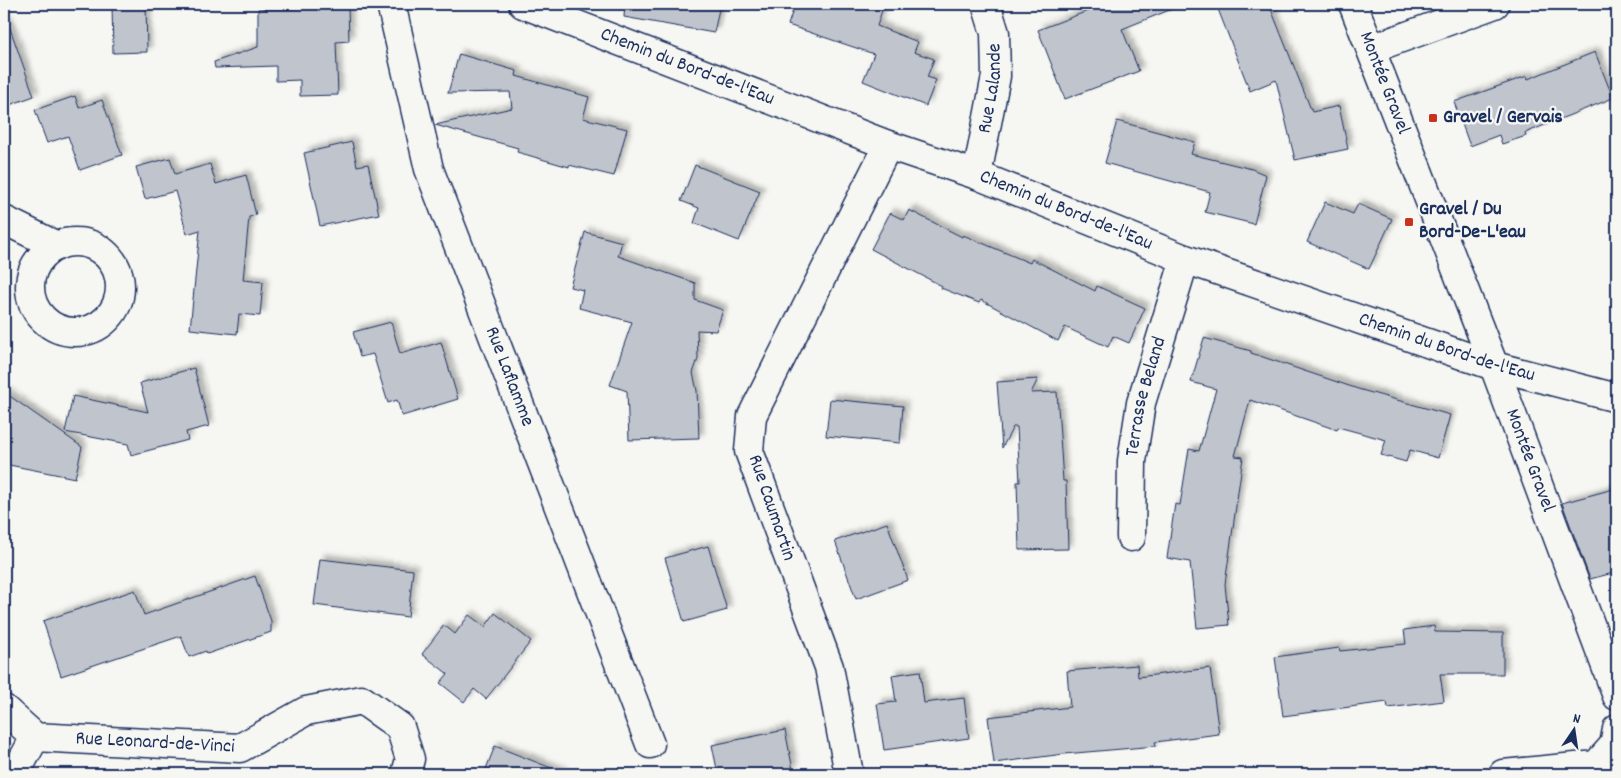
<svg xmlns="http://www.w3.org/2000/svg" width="1621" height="778" viewBox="0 0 1621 778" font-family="Dekko,sans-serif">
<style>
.building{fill:#c0c4cd;stroke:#1b2f5e;filter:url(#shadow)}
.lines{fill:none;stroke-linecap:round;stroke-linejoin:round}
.minor-casing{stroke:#1b2f5e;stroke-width:31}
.tertiary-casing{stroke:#1b2f5e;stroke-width:31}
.minor{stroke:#f6f6f2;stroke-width:28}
.tertiary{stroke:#f6f6f2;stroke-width:28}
.poi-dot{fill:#c8321e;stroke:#f6f6f2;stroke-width:2}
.labels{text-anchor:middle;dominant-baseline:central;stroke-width:4.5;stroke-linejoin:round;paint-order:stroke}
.street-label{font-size:20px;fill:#1b2f5e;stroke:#f6f6f2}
.poi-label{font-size:20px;font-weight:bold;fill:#1b2f5e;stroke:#f6f6f2;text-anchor:start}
</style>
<defs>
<filter id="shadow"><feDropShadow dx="4.5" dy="-4.5" stdDeviation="2.5" flood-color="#0004"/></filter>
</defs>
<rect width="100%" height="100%" fill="#f6f6f2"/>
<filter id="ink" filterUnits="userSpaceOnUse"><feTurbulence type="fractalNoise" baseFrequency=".02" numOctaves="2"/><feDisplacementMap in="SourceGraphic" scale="10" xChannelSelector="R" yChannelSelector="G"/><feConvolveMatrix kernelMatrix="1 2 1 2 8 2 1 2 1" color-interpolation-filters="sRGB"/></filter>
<g filter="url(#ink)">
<path class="building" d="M 112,4 L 146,4 L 147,52 L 113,53 Z
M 625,4 L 720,4 L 714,33 L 624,17 Z
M 795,4 L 884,4 L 877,26 L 918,42 L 914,52 L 934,59 L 927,77 L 936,80 L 926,106 L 863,81 L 874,54 L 788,25 Z
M 1106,4 L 1182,4 L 1182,5 L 1122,29 L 1139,71 L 1065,99 L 1038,30 Z
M 1216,4 L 1269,4 L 1312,112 L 1339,106 L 1348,149 L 1295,160 L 1276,80 L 1250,91 Z
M 348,7 L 349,41 L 336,42 L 338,95 L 300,96 L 300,80 L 276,81 L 276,66 L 215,68 L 214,62 L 258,47 L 258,9 Z
M 7,20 L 34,96 L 4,107 L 4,21 Z
M 1595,52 L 1613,98 L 1525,133 L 1526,136 L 1502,144 L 1499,135 L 1470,146 L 1454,102 L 1527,76 L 1528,79 Z
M 459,54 L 517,71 L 516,76 L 589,97 L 583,118 L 627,129 L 614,176 L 569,165 L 569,167 L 517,152 L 518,148 L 435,125 L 512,108 L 510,92 L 448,93 Z
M 75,96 L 79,108 L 102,100 L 122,155 L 80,170 L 68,136 L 47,143 L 35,110 Z
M 1117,121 L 1195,142 L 1191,154 L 1252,169 L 1266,175 L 1254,224 L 1205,212 L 1210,192 L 1105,163 Z
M 352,142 L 357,166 L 368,164 L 379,214 L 320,226 L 304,153 Z
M 170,158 L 175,174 L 210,164 L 216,184 L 246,175 L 256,215 L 249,217 L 243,280 L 263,282 L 260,316 L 239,314 L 237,334 L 190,329 L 200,230 L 187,234 L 175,191 L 145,199 L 136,167 Z
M 695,165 L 760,191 L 739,241 L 694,223 L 699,208 L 681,201 Z
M 1325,202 L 1353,214 L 1358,204 L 1392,219 L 1369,269 L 1307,242 Z
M 909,210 L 962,237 L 963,235 L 1030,263 L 1032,259 L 1095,291 L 1097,286 L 1145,308 L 1129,343 L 1113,336 L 1108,347 L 1065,327 L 1058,341 L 981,300 L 979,303 L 941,288 L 942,286 L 871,249 L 890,213 L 904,220 Z
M 585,232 L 622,242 L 618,256 L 695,283 L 695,300 L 723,310 L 716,331 L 697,330 L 698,359 L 693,373 L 697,391 L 699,438 L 629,440 L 627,391 L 610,385 L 632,322 L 579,308 L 583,290 L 570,287 Z
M 391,322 L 400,354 L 441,342 L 458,399 L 402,416 L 397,400 L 388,403 L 373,354 L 360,357 L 353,332 Z
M 1204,338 L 1251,351 L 1251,353 L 1358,389 L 1450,415 L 1438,458 L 1410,450 L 1406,462 L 1381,455 L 1386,440 L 1338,427 L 1337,430 L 1250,400 L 1235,456 L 1243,457 L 1225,584 L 1229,625 L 1197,628 L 1190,562 L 1167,558 L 1175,504 L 1180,505 L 1189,449 L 1199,451 L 1216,389 L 1191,382 Z
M 194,368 L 209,426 L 186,432 L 188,440 L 131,455 L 128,444 L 65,432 L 73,396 L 148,412 L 140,383 Z
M 1038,379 L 1031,393 L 1057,392 L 1063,481 L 1066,481 L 1068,549 L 1019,550 L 1017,482 L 1020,482 L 1017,427 L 1013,427 L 1002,448 L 997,382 Z
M 4,392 L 82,447 L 75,478 L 4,464 Z
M 830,399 L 903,406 L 900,443 L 826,436 Z
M 1617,488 L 1617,572 L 1590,579 L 1562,503 Z
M 887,523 L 908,580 L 856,599 L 835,541 Z
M 708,546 L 727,610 L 684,622 L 665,558 Z
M 320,559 L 413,570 L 408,617 L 314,605 Z
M 255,576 L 271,621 L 271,632 L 207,654 L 206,651 L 189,657 L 181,636 L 61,676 L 43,621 L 135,590 L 144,615 Z
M 495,613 L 531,641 L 486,699 L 474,689 L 464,702 L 440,683 L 448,674 L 422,654 L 444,625 L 455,634 L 469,615 L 485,627 Z
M 1434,626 L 1435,632 L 1503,633 L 1503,674 L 1440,674 L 1444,701 L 1388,708 L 1387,702 L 1283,716 L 1275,657 L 1339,648 L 1340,651 L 1406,644 L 1404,630 Z
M 1137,665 L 1138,677 L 1210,668 L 1219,734 L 1155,742 L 1156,746 L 1064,754 L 994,763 L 988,717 L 1070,707 L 1067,671 Z
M 920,671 L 924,703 L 964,698 L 969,738 L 884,750 L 877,704 L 896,702 L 892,675 Z
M 785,730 L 793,770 L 772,774 L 718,774 L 712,745 Z
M 495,746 L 564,773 L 563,774 L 484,774 Z"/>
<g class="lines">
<g class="minor-casing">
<g id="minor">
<path id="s1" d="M 391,4 L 429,169 L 650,744"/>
<path d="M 1371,49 L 1495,4"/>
<path id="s2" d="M 977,175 L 996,76 L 995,33 L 986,4"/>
<path d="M 4,220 L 57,246"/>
<circle cx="75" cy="287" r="45"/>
<path id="s3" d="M 1494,366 L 1617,696"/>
<path id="s4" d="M 1131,537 L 1132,461 L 1141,403 L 1185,259"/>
<path id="s5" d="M 4,709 L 35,737 L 240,748 L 306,711 L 362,700 L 400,727 L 410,759 L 406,774"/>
<path d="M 15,774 L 35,737"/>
<path d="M 849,774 L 829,667 L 749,451 L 752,416 L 888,145"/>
<path d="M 1503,774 L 1596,765 L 1614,745 L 1617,729"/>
</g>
</g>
<g class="tertiary-casing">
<g id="tertiary">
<path id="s6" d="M 523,4 L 888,145 L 977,175 L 1185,259 L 1494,366 L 1617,398"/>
<path id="s7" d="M 1353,4 L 1494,366"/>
</g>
</g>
<use href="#minor" class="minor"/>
<use href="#tertiary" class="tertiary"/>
</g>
</g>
<g class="poi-dot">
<rect x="1428" y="113" width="10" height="10" rx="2.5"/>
<rect x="1404" y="217" width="10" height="10" rx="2.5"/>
</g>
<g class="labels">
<g class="street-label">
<text stroke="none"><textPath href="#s6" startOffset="176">Chemin du Bord-de-l'Eau</textPath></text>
<text stroke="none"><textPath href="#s7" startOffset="85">Montée Gravel</textPath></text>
<text stroke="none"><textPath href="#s2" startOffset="88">Rue Lalande</textPath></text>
<text stroke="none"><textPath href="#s6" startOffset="581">Chemin du Bord-de-l'Eau</textPath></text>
<text stroke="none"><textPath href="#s6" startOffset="986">Chemin du Bord-de-l'Eau</textPath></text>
<text stroke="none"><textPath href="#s1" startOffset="392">Rue Laflamme</textPath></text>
<text stroke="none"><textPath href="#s4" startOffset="142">Terrasse Beland</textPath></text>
<text stroke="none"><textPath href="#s3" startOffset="101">Montée Gravel</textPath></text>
<text transform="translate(771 508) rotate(71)">Rue Caumartin</text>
<text stroke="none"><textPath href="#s5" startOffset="162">Rue Leonard-de-Vinci</textPath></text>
</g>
<g class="poi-label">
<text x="1443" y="118">Gravel / Gervais</text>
<text x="1419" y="210">Gravel / Du<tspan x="1419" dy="23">Bord-De-L'eau</tspan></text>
</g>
</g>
<rect width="1621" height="778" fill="none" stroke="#f6f6f2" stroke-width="20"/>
<rect x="10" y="10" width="1601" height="758" fill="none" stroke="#1b2f5e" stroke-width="2" filter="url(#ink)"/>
<g transform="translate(1574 730) rotate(13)" stroke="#f6f6f2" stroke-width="4" paint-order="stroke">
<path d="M0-4L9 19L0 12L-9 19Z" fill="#1b2f5e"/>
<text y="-8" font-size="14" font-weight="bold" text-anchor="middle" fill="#1b2f5e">N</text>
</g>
</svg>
